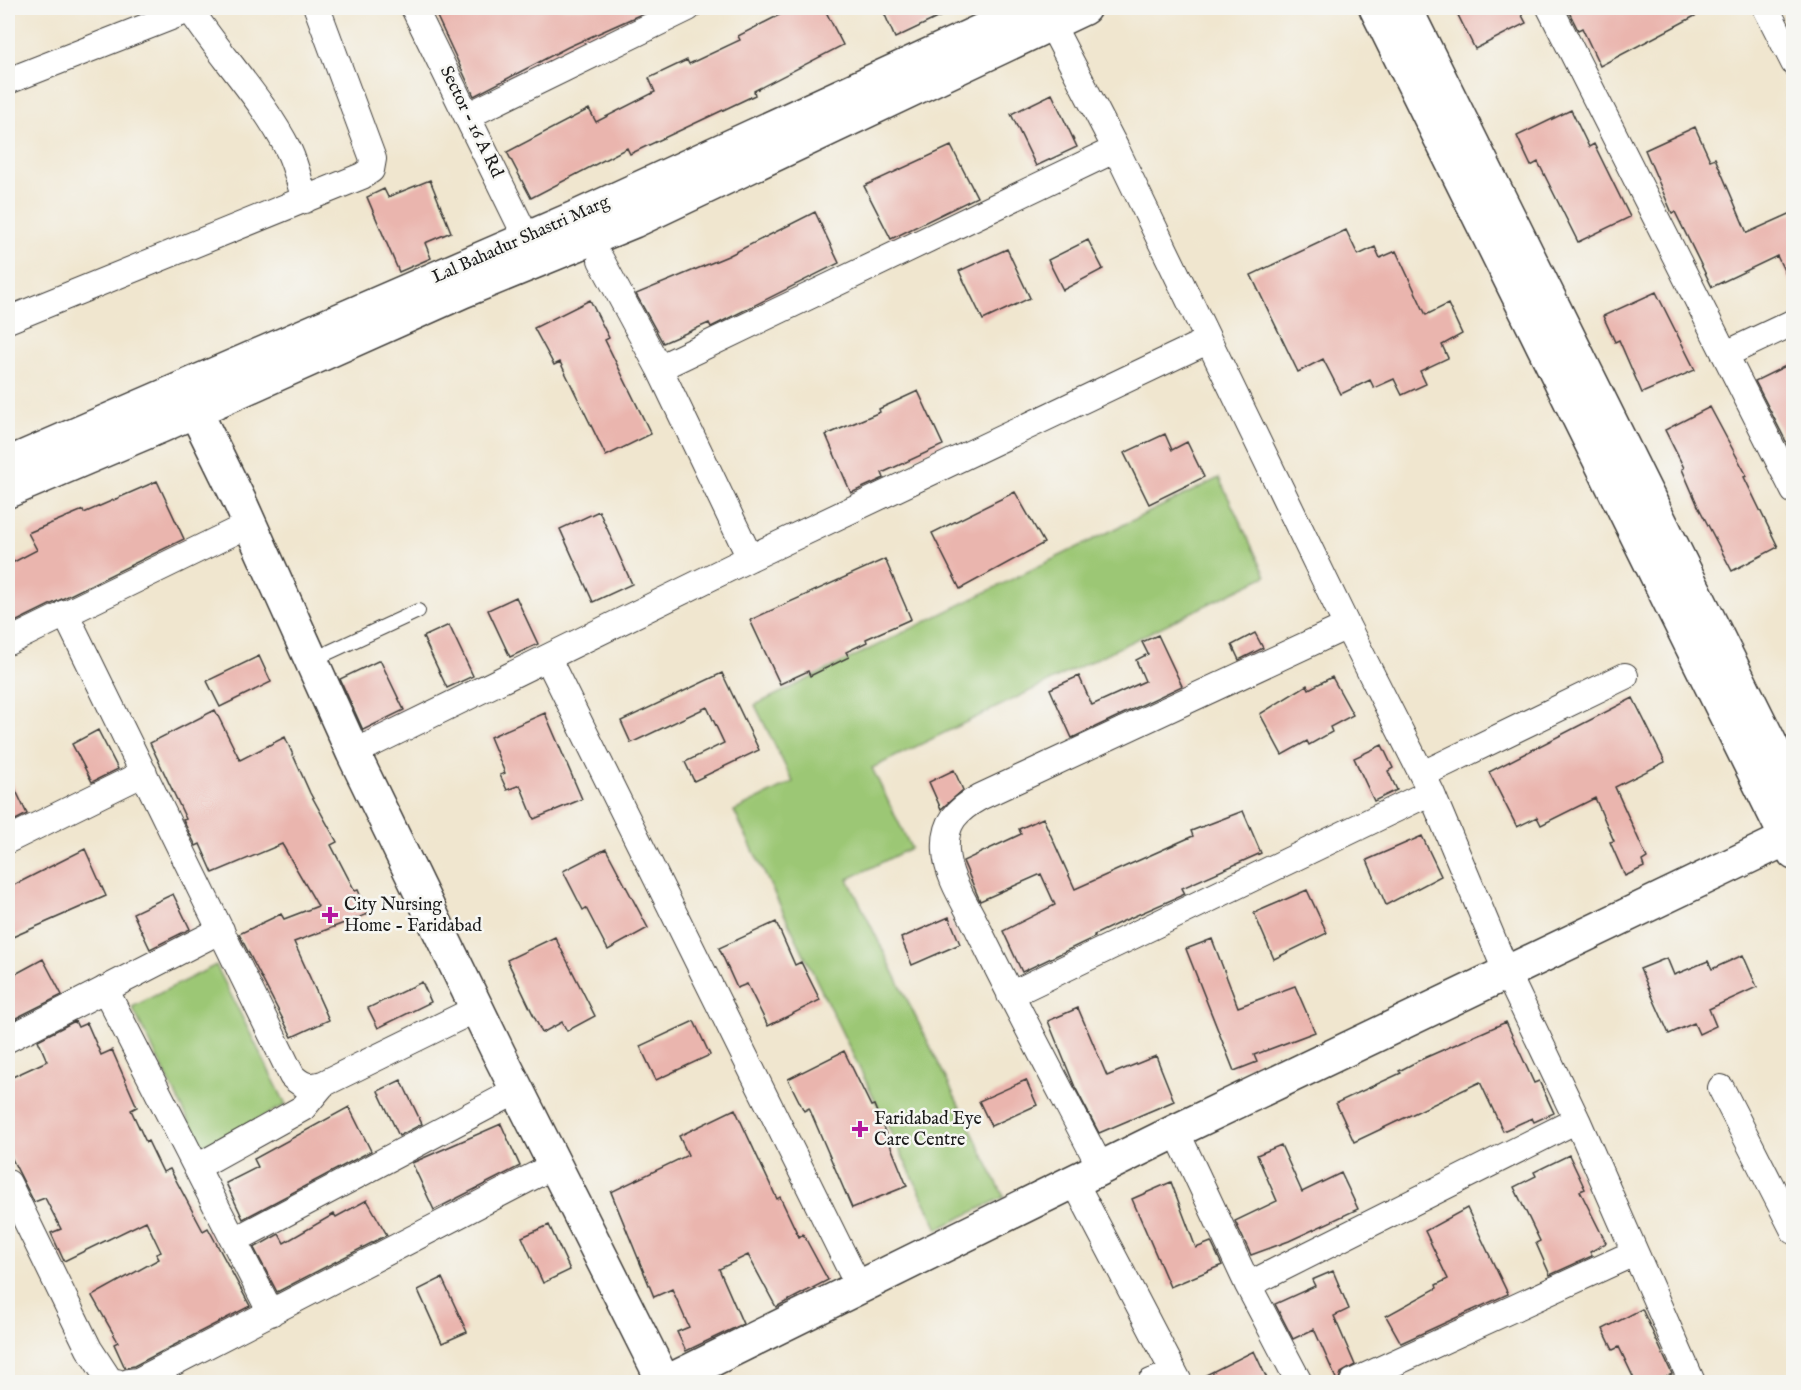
<svg xmlns="http://www.w3.org/2000/svg" width="1801" height="1390" viewBox="0 0 1801 1390" font-family="'IM FELL English',serif">
<style>
.green{fill:#9cc774;stroke:#5c7248;stroke-width:1.5}
.building{fill:#eab5ae}
.lines{fill:none;stroke-linecap:round;stroke-linejoin:round}
.service-casing{stroke:#3c3a37;stroke-width:16}
.minor-casing{stroke:#3c3a37;stroke-width:28}
.tertiary-casing{stroke:#3c3a37;stroke-width:36}
.service{stroke:#fff;stroke-width:14}
.minor{stroke:#fff;stroke-width:26}
.tertiary{stroke:#fff;stroke-width:33}
.poi-dot{fill:#b5179e;stroke:#f6f6f2;stroke-width:2}
.labels{text-anchor:middle;dominant-baseline:central;stroke-width:5;stroke-linejoin:round;paint-order:stroke}
.street-label{font-size:18px;fill:#1c1c1c;stroke:#f6f6f2}
.poi-label{font-size:18px;fill:#1c1c1c;stroke:#f6f6f2;text-anchor:start}
</style>
<rect width="100%" height="100%" fill="#f6f6f2"/>
<filter id="ink" filterUnits="userSpaceOnUse"><feTurbulence type="fractalNoise" baseFrequency=".0167" numOctaves="2"/><feDisplacementMap in="SourceGraphic" scale="12" xChannelSelector="R" yChannelSelector="G"/><feConvolveMatrix kernelMatrix="1 2 1 2 8 2 1 2 1" color-interpolation-filters="sRGB"/></filter>
<filter id="wash" filterUnits="userSpaceOnUse"><feTurbulence type="fractalNoise" baseFrequency=".008" numOctaves="4" result="noise"/><feDisplacementMap in="SourceGraphic" scale="24" xChannelSelector="R" yChannelSelector="G"/><feGaussianBlur stdDeviation="1.35" result="paint"/><feColorMatrix in="noise" values="0 0 0 0 0 0 0 0 0 0 0 0 0 0 0 0 0 1.4 0 .05"/><feComposite in="paint" operator="in"/></filter>
<g filter="url(#wash)">
<rect width="100%" height="100%" fill="#f0e6cf"/>
<path class="green" d="M 1219,478 L 1266,576 L 872,768 L 911,848 L 848,879 L 1004,1197 L 938,1229 L 734,811 L 793,782 L 755,705 Z
M 216,965 L 286,1105 L 202,1147 L 132,1007 Z"/>
<g id="blocks">
<path class="building" d="M 433,8 L 655,8 L 568,47 L 474,96 Z
M 793,8 L 824,8 L 843,45 L 754,91 L 755,95 L 630,154 L 627,148 L 531,198 L 507,152 L 589,109 L 596,122 L 655,92 L 649,78 L 687,60 L 689,64 L 740,40 L 738,36 Z
M 882,8 L 958,8 L 895,38 Z
M 1474,8 L 1518,8 L 1526,23 L 1475,49 L 1458,15 Z
M 1567,8 L 1710,8 L 1600,66 L 1582,28 L 1578,30 Z
M 1052,94 L 1077,147 L 1036,166 L 1011,114 Z
M 1571,110 L 1589,147 L 1594,144 L 1630,217 L 1578,242 L 1538,162 L 1531,166 L 1517,136 Z
M 1695,127 L 1710,160 L 1715,158 L 1747,233 L 1794,212 L 1794,291 L 1777,256 L 1712,287 L 1675,212 L 1672,213 L 1645,150 Z
M 951,146 L 977,197 L 891,239 L 864,186 Z
M 430,180 L 451,232 L 425,243 L 431,258 L 399,272 L 367,197 L 384,189 L 388,197 Z
M 815,212 L 839,263 L 711,327 L 709,323 L 663,343 L 636,294 L 728,256 Z
M 1346,230 L 1358,255 L 1375,247 L 1380,258 L 1396,251 L 1426,315 L 1448,304 L 1462,334 L 1442,345 L 1448,358 L 1420,371 L 1426,384 L 1402,395 L 1394,379 L 1374,388 L 1370,380 L 1341,394 L 1323,359 L 1298,372 L 1251,275 Z
M 1088,240 L 1103,269 L 1063,290 L 1048,260 Z
M 1007,249 L 1030,298 L 983,320 L 959,271 Z
M 1656,292 L 1695,370 L 1642,393 L 1619,340 L 1615,342 L 1603,316 Z
M 590,300 L 609,338 L 605,340 L 651,434 L 606,456 L 560,362 L 554,365 L 534,328 Z
M 1794,362 L 1794,457 L 1755,381 Z
M 918,391 L 943,445 L 882,473 L 884,478 L 851,493 L 826,435 L 880,412 L 879,409 Z
M 1710,407 L 1747,476 L 1744,477 L 1778,547 L 1732,571 L 1698,506 L 1682,469 L 1684,468 L 1665,430 Z
M 1165,434 L 1172,450 L 1187,442 L 1204,477 L 1149,504 L 1124,453 Z
M 157,481 L 184,539 L 11,624 L 8,616 L 8,565 L 37,550 L 28,533 L 83,510 L 84,513 Z
M 1015,492 L 1044,543 L 960,589 L 932,533 Z
M 599,511 L 632,584 L 593,602 L 560,529 Z
M 885,559 L 911,619 L 866,639 L 867,642 L 846,652 L 849,657 L 810,676 L 808,671 L 780,684 L 750,620 Z
M 516,597 L 538,644 L 510,657 L 488,610 Z
M 449,625 L 473,676 L 447,688 L 423,637 Z
M 1255,633 L 1263,648 L 1239,660 L 1232,645 Z
M 1158,635 L 1182,686 L 1072,738 L 1050,689 L 1079,676 L 1092,705 L 1145,681 L 1136,660 L 1148,654 L 1142,642 Z
M 259,656 L 271,682 L 220,707 L 207,681 Z
M 380,660 L 404,710 L 363,730 L 340,679 Z
M 722,673 L 759,750 L 694,781 L 685,762 L 724,743 L 707,707 L 631,743 L 621,721 Z
M 1332,677 L 1353,715 L 1330,727 L 1332,732 L 1309,745 L 1307,741 L 1282,755 L 1260,714 L 1307,685 L 1309,689 Z
M 1633,698 L 1665,762 L 1615,787 L 1647,858 L 1642,861 L 1644,867 L 1625,876 L 1610,842 L 1614,841 L 1595,798 L 1541,825 L 1537,817 L 1517,827 L 1489,772 Z
M 215,710 L 240,760 L 285,737 L 310,793 L 337,842 L 331,845 L 355,891 L 358,890 L 368,914 L 294,942 L 329,1020 L 292,1037 L 239,934 L 281,914 L 284,919 L 318,906 L 282,844 L 213,873 L 200,844 L 196,846 L 183,820 L 186,819 L 150,743 Z
M 545,713 L 582,799 L 534,819 L 520,785 L 507,790 L 500,775 L 505,773 L 490,737 Z
M 98,730 L 118,769 L 92,782 L 72,744 Z
M 1382,745 L 1393,768 L 1388,771 L 1397,790 L 1374,801 L 1354,758 Z
M 954,770 L 963,790 L 941,809 L 929,782 Z
M 8,774 L 27,814 L 8,824 Z
M 1243,811 L 1261,853 L 1182,888 L 1185,894 L 1121,922 L 1094,935 L 1095,937 L 1022,972 L 1003,931 L 1055,905 L 1041,874 L 980,901 L 963,861 L 1021,834 L 1019,829 L 1043,818 L 1075,889 L 1193,836 L 1191,831 Z
M 1422,836 L 1441,876 L 1386,905 L 1367,860 Z
M 85,849 L 106,896 L 8,939 L 8,888 Z
M 606,849 L 648,928 L 608,950 L 586,908 L 583,910 L 563,871 Z
M 1307,890 L 1327,933 L 1274,959 L 1254,913 Z
M 173,894 L 190,929 L 150,949 L 133,913 Z
M 949,917 L 960,944 L 912,965 L 901,938 Z
M 776,922 L 795,965 L 801,962 L 820,1000 L 768,1026 L 747,984 L 737,988 L 719,948 Z
M 555,937 L 595,1016 L 567,1031 L 562,1022 L 542,1033 L 507,960 Z
M 1212,939 L 1238,1007 L 1295,986 L 1315,1032 L 1254,1055 L 1257,1062 L 1234,1071 L 1186,949 Z
M 1743,955 L 1757,987 L 1709,1009 L 1716,1026 L 1699,1034 L 1694,1023 L 1669,1034 L 1640,969 L 1667,958 L 1674,975 L 1708,961 L 1712,969 Z
M 43,959 L 62,995 L 12,1020 L 8,1012 L 8,978 Z
M 422,982 L 431,1002 L 378,1028 L 368,1008 Z
M 1078,1008 L 1107,1076 L 1156,1056 L 1174,1101 L 1099,1133 L 1075,1087 L 1048,1021 Z
M 75,1021 L 78,1027 L 87,1023 L 101,1055 L 112,1050 L 137,1107 L 131,1110 L 146,1142 L 148,1141 L 163,1172 L 170,1169 L 203,1231 L 208,1228 L 250,1306 L 134,1366 L 125,1368 L 114,1344 L 118,1342 L 92,1296 L 159,1259 L 156,1254 L 161,1252 L 146,1221 L 64,1261 L 51,1233 L 61,1229 L 45,1198 L 34,1202 L 8,1151 L 8,1079 L 47,1061 L 38,1040 Z
M 694,1021 L 710,1055 L 656,1080 L 640,1046 Z
M 1506,1022 L 1534,1083 L 1539,1081 L 1554,1113 L 1534,1122 L 1532,1118 L 1503,1131 L 1480,1082 L 1354,1142 L 1336,1103 L 1401,1073 L 1399,1071 L 1420,1060 Z
M 844,1051 L 871,1106 L 874,1105 L 907,1186 L 852,1208 L 809,1108 L 804,1111 L 788,1079 Z
M 401,1080 L 422,1124 L 399,1136 L 378,1091 Z
M 1026,1080 L 1037,1105 L 991,1126 L 979,1101 Z
M 349,1107 L 371,1151 L 243,1219 L 226,1183 L 258,1167 L 254,1159 Z
M 735,1109 L 777,1199 L 780,1197 L 799,1237 L 803,1234 L 828,1280 L 776,1307 L 748,1255 L 719,1269 L 743,1324 L 686,1351 L 677,1332 L 689,1327 L 672,1289 L 654,1297 L 611,1192 L 688,1155 L 679,1136 Z
M 501,1124 L 520,1166 L 434,1210 L 412,1163 Z
M 1281,1145 L 1302,1192 L 1341,1173 L 1358,1209 L 1289,1241 L 1251,1255 L 1235,1221 L 1277,1201 L 1257,1155 Z
M 1569,1155 L 1585,1189 L 1580,1191 L 1606,1243 L 1590,1252 L 1592,1256 L 1550,1275 L 1536,1243 L 1540,1241 L 1514,1187 L 1536,1176 L 1534,1172 Z
M 1171,1182 L 1196,1248 L 1211,1242 L 1222,1265 L 1170,1287 L 1132,1199 Z
M 367,1200 L 387,1235 L 277,1292 L 254,1248 L 279,1234 L 284,1243 L 334,1214 L 336,1217 Z
M 1467,1208 L 1508,1294 L 1401,1343 L 1386,1316 L 1437,1288 L 1436,1285 L 1448,1279 L 1425,1231 Z
M 549,1225 L 570,1270 L 543,1283 L 522,1237 Z
M 1333,1271 L 1349,1309 L 1334,1316 L 1355,1365 L 1341,1373 L 1338,1383 L 1314,1329 L 1293,1339 L 1275,1304 L 1315,1286 L 1312,1280 Z
M 442,1278 L 467,1332 L 442,1343 L 418,1290 Z
M 1642,1309 L 1672,1374 L 1653,1383 L 1636,1383 L 1619,1347 L 1613,1350 L 1603,1329 Z
M 1254,1351 L 1269,1383 L 1194,1383 L 1194,1381 Z"/>
</g>
</g>
<g filter="url(#ink)">
<use href="#blocks" fill-opacity="0" stroke="#3c3a37" stroke-width="1.5"/>
<g class="lines">
<g class="service-casing">
<path id="service" d="M 310,661 L 418,611"/>
</g>
<g class="minor-casing">
<path id="minor" d="M 414,8 L 535,255
M 1043,8 L 1116,149 L 1347,626 L 1431,792 L 1506,971 L 1577,1120 L 1692,1382
M 1550,8 L 1794,491
M 1766,8 L 1794,63
M 190,9 C 221,57 263,99 289,151 C 296,166 300,184 305,200
M 8,81 L 194,8
M 467,116 L 688,8
M 601,260 L 659,368 L 750,558
M 8,320 L 362,176 L 371,170 L 373,159 L 317,8
M 1726,354 L 1794,322
M 659,368 L 1116,149
M 65,613 L 292,1076 C 302,1086 310,1088 323,1084 L 478,1008
M 8,642 L 250,524
M 548,659 L 860,1289
M 353,753 L 750,558 L 1207,341
M 1423,774 L 1625,676
M 8,840 L 144,773
M 105,989 L 271,1313
M 1010,995 L 1431,792
M 8,1039 L 221,930
M 1721,1088 L 1794,1231
M 1176,1131 L 1248,1285 L 1299,1382
M 197,1167 L 303,1108 L 323,1084
M 1101,1168 C 1060,1089 1018,1011 979,931 C 968,907 947,878 946,851 C 944,822 957,810 980,797 L 1347,626
M 1074,1181 L 1179,1382
M 8,1183 L 89,1349 L 110,1381 L 117,1382
M 235,1240 L 518,1090
M 1248,1285 L 1577,1120
M 129,1382 L 138,1381 L 555,1165
M 1151,1382 L 1174,1373
M 1353,1382 L 1634,1253"/>
</g>
<g class="tertiary-casing">
<path id="tertiary" d="M 1376,8 L 1794,853
M 1405,8 L 1794,791
M 185,390 L 239,500 L 353,753 L 498,1052 L 664,1382
M 8,464 L 577,217 L 1031,8
M 8,491 L 161,426 L 463,291 L 634,221 L 1084,8
M 667,1382 L 1176,1131 L 1794,835"/>
</g>
<use href="#service" class="service"/>
<use href="#minor" class="minor"/>
<use href="#tertiary" class="tertiary"/>
</g>
</g>
<g class="poi-dot">
<path d="M327 906h6v6h6v6h-6v6h-6v-6h-6v-6h6z"/>
<path d="M857 1120h6v6h6v6h-6v6h-6v-6h-6v-6h6z"/>
</g>
<g class="labels">
<g class="street-label">
<text transform="translate(471 122) rotate(64)">Sector - 16 A Rd</text>
<text transform="translate(521 240) rotate(-24)">Lal Bahadur Shastri Marg</text>
</g>
<g class="poi-label">
<text x="344" y="905">City Nursing<tspan x="344" dy="21">Home - Faridabad</tspan></text>
<text x="874" y="1119">Faridabad Eye<tspan x="874" dy="21">Care Centre</tspan></text>
</g>
</g>
<rect width="1801" height="1390" fill="none" stroke="#f6f6f2" stroke-width="30"/>
</svg>
